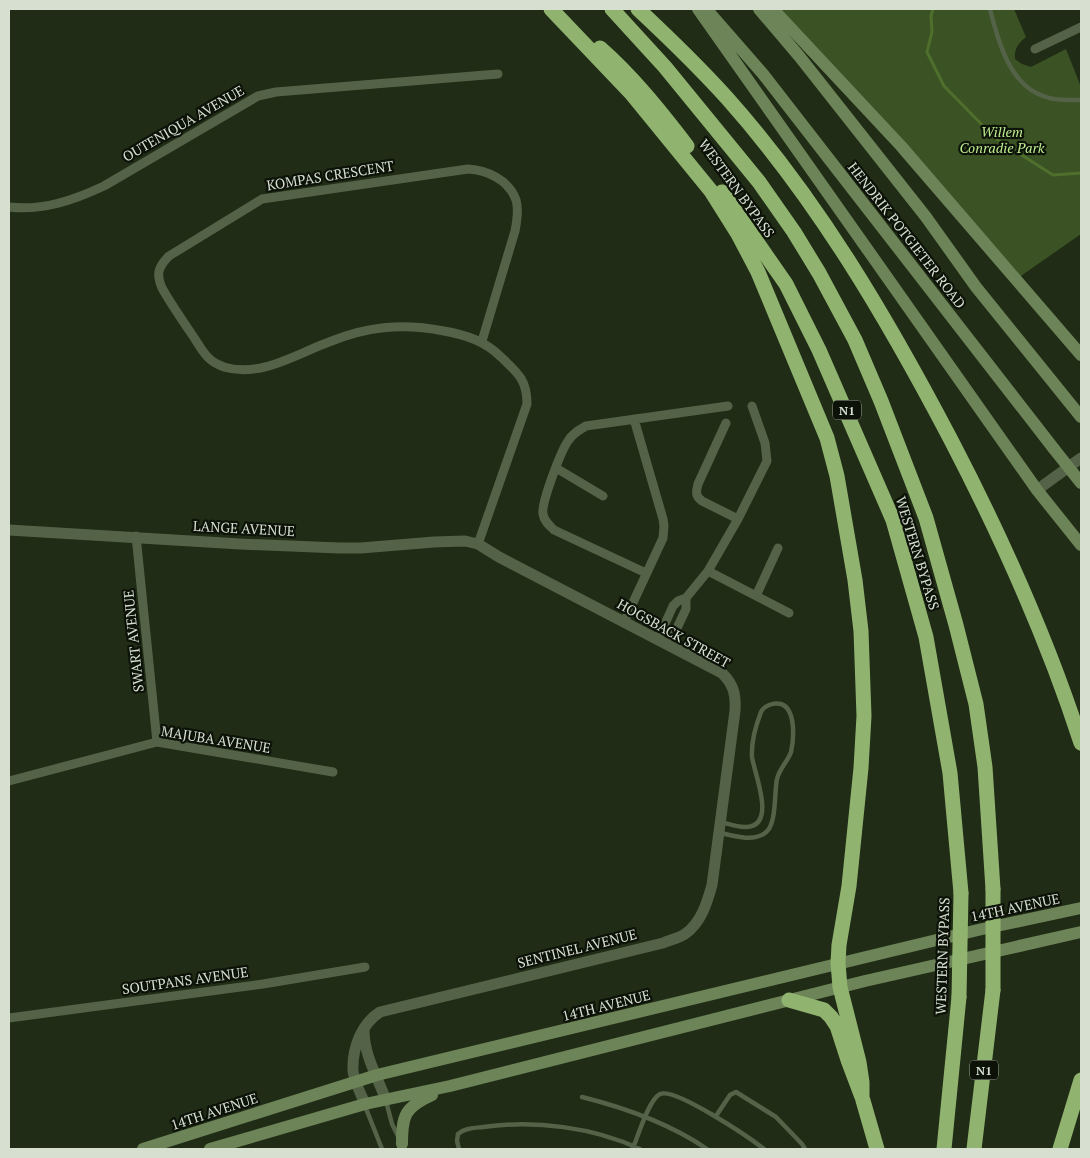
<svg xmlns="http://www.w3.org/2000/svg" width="1090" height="1158" viewBox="0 0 1090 1158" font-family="'PT Serif',serif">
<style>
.green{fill:#3b5224}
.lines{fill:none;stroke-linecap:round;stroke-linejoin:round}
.stream{stroke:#4f6f2d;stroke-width:3}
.service{stroke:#546348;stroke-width:4.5}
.minor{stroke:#546348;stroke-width:9}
.tertiary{stroke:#546348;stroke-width:11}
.secondary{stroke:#6d8458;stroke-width:12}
.motorway{stroke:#90b470;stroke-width:15}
.secondary-bridge{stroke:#6d8458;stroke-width:12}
.motorway-bridge{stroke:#90b470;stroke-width:15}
.labels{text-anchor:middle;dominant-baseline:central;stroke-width:4.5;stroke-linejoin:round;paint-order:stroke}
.shield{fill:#0d1209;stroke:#9aa295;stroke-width:1}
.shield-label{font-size:12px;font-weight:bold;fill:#d7dfd1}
.street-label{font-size:14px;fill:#d7dfd1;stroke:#0d1209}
.park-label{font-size:14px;font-style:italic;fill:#bdee90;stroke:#0d1209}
</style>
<rect width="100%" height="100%" fill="#202c15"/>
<path class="green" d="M 777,9 L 1014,9 L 1026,37 C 1019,43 1014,48 1015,59 L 1022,64 L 1031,67 L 1066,49 L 1081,87 L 1081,234 L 1018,278 Z"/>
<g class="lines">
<path class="stream" d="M 933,9 L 931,16 L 932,32 L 927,52 L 944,86 L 995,138 L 1053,175 L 1081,173"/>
<path class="service" d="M 990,9 C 998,41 1010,87 1046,97 C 1057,101 1070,100 1081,100
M 721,833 C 734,836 753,842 765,833 C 777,826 774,792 777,779 C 779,769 788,761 791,752 C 794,739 796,709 781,704 C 773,702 764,706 761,712 C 756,725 751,742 752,757 C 754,773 777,825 747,827 C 739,828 729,824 721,822
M 582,1097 C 626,1108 669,1123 707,1149
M 386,1101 L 392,1124 L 398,1136
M 365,1106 L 382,1149
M 716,1116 L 730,1095 L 736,1092 L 776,1117 L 802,1144 L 805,1149
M 633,1148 C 638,1136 649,1099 660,1094 C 675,1087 750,1138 764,1149
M 459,1149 L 457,1141 L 458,1134 C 465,1128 474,1128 483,1127 C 535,1120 593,1127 640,1149"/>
<path class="minor" d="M 1035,49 L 1081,27
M 9,207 C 43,211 74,200 104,186 L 258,96 L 276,92 L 498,74
M 726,423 L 698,484 C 696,492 695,496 702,501 L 738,519
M 556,468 L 603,496
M 136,536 L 157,742
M 478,544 L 527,404 C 527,380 518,373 501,357 C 485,341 466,335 444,331 C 403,323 368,326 329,342 C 296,354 260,378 224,367 C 219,365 214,363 211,360 C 203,354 198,343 193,336 C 182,320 171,304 162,288 C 156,274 158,267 169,256 L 262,199 L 468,169 C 487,170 509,180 516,200 C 519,210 517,221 515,231 L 482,341
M 708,571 L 789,613
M 646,573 L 554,530 C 549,525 544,521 543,514 C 541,503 561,451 568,441 C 572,434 579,430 586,426 L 728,406
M 756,596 L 778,548
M 624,622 L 663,538 L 664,526 L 663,519 L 634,419
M 658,639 L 673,606 L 678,601 L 686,598 L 708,571 L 738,519 L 767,461 L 765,443 L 752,406
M 669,645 L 686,609 L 686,598
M 9,781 L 157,742 L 333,772
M 9,1018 L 263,984 L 365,967"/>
<path class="tertiary" d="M 1037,490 L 1081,458
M 9,530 L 240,544 L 339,548 L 361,548 L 434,542 L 465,541 L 478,544 L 499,557 L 722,673 C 734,685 736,695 735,711 L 712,885 C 707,903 701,923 685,934 C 679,938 670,940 663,943 L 380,1012 C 361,1024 352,1049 353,1071 C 354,1081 361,1094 365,1104
M 364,1030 C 364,1055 377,1076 386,1100"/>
<path class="secondary" d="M 698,9 L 1037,490 L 1081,545
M 759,9 L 799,56 L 926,217 L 976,287 L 1081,417
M 773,9 L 901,146 L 1081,355
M 708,11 L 763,74 L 1054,449
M 402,1144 C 402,1115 405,1107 432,1095
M 143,1149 L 377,1075 L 978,930 L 1081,908
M 210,1149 L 365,1104 L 450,1086 L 865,981 L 1081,932"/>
<path class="motorway" d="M 551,9 L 631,93 L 711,191 L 738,234 L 758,272 L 827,438 L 837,476 L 855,580 L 861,631 L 864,716 L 861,768 L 849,886 L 839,945 L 838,963 L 840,987 L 859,1062 L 862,1082 L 862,1097
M 612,9 L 665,67 L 759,182 L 794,232 L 819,273 L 855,340 L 881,401 L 926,518 L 956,625 L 976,704 L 985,767 L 993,889
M 638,9 C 669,38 699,67 727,98 C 818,200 888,320 951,440 C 1002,538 1047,638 1081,743
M 600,48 C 633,77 660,111 687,146
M 722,192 L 786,284 L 819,350 L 893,520 L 926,637 L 950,773 L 961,893
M 789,1000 L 824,1010 L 831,1017 L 837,1026 L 848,1060 L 862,1097 L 877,1149
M 944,1149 L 959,997
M 974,1149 L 993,990
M 1060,1149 L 1081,1080"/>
<path class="secondary-bridge" d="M 1054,449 L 1081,483"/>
<path class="motorway-bridge" d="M 993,889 L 993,990
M 959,997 L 961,893"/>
</g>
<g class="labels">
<g class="shield">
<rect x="833" y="400.5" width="28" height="19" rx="4"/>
<rect x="970" y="1060.5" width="28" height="19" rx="4"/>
</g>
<g class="shield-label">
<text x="847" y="410">N1</text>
<text x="984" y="1070">N1</text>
</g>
<g class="street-label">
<text transform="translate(183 123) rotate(-30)">OUTENIQUA AVENUE</text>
<text transform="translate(330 175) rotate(-9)">KOMPAS CRESCENT</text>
<text transform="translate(737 188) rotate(54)">WESTERN BYPASS</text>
<text transform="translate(907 235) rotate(52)">HENDRIK POTGIETER ROAD</text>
<text transform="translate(244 528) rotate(3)">LANGE AVENUE</text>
<text transform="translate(918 553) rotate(73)">WESTERN BYPASS</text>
<text transform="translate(674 633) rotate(29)">HOGSBACK STREET</text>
<text transform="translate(133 641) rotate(-96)">SWART AVENUE</text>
<text transform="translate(216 739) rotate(9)">MAJUBA AVENUE</text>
<text transform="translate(1015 907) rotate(-12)">14TH AVENUE</text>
<text transform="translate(577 948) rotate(-14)">SENTINEL AVENUE</text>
<text transform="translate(942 956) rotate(-88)">WESTERN BYPASS</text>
<text transform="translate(185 980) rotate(-8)">SOUTPANS AVENUE</text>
<text transform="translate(606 1005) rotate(-14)">14TH AVENUE</text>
<text transform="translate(214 1111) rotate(-18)">14TH AVENUE</text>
</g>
<g class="park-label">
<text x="1002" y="131">Willem<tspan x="1002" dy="16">Conradie Park</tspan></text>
</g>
</g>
<rect width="1090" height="1158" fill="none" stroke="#d7dfd1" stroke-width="20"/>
</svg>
